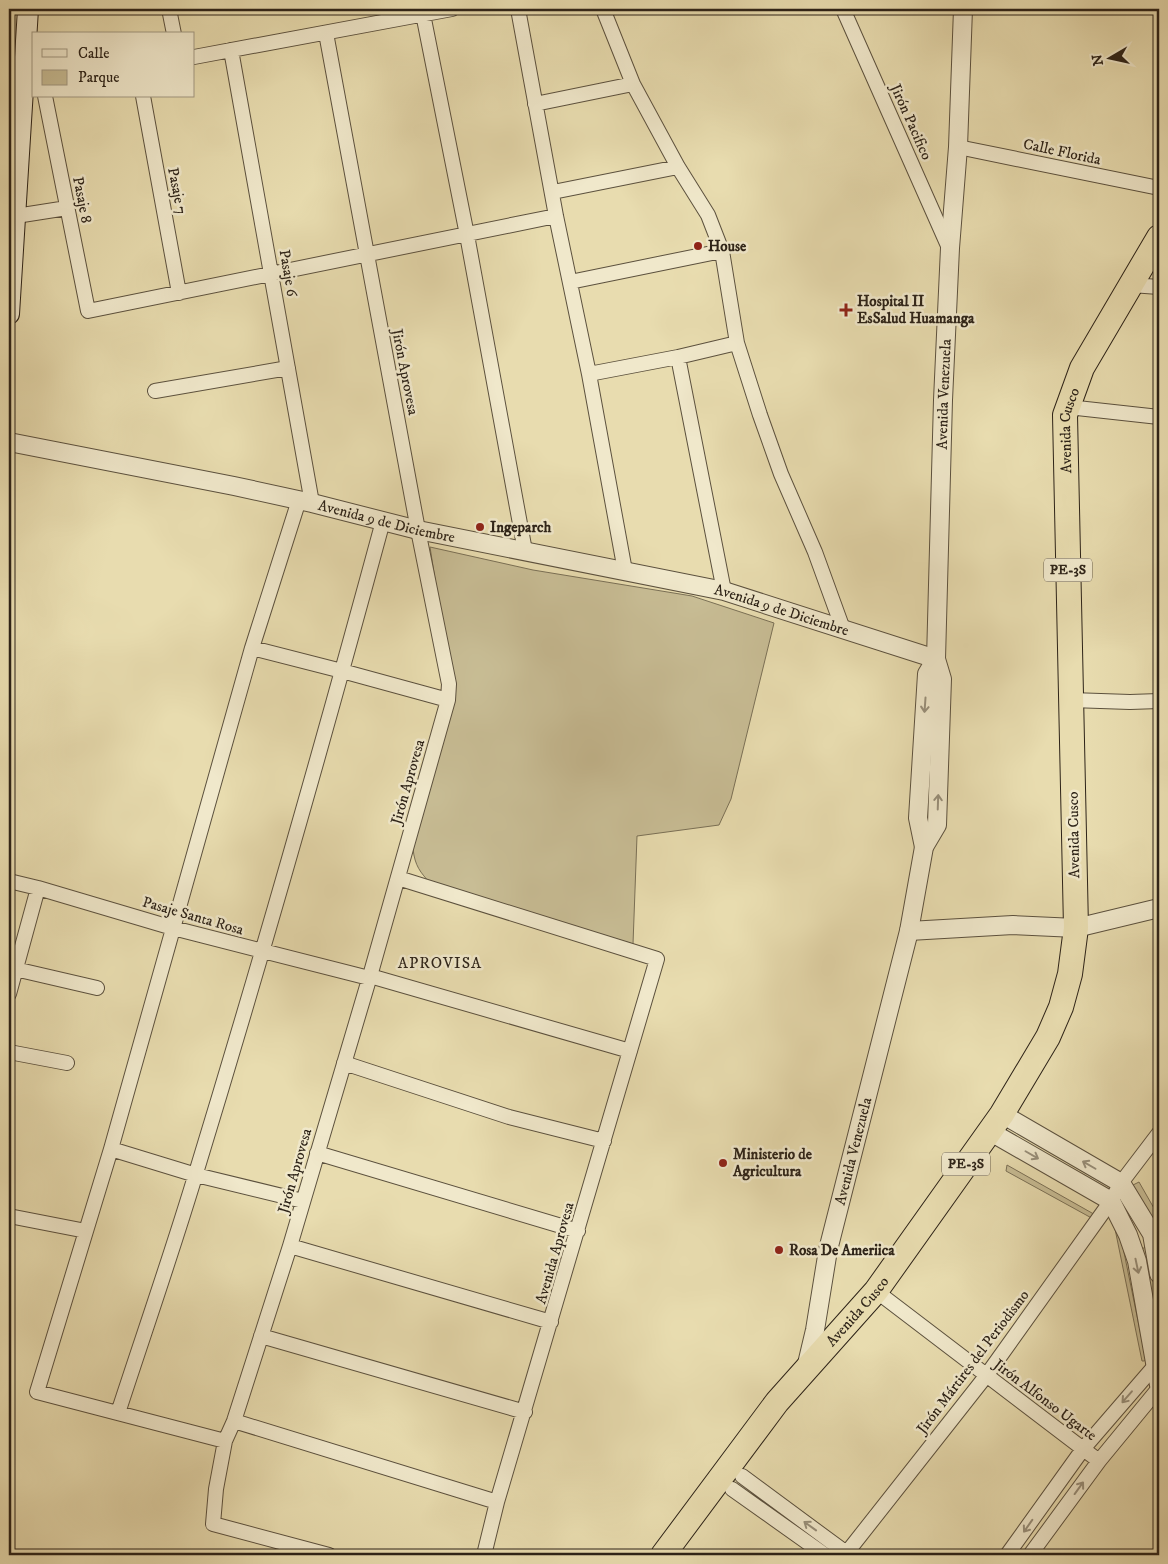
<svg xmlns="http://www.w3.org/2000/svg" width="1168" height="1564" viewBox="0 0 1168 1564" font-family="'IM FELL DW Pica',serif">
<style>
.green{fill:#c8bd95;stroke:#7a7056}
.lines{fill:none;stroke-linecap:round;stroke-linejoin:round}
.minor-casing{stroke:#5c513e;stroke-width:16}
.tertiary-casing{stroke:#5c513e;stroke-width:20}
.secondary-casing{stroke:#2d2318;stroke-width:22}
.trunk-casing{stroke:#2d2318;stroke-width:26}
.minor{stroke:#f0e8cb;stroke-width:14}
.tertiary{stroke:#f0e8cb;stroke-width:18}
.secondary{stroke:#f0e8cb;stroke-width:20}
.trunk{stroke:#e8dcaf;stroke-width:24}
.oneway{stroke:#988f7a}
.poi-dot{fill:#8f2418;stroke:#f0e8cb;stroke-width:2}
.labels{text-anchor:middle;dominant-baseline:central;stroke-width:5;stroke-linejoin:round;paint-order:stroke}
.shield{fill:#f0e8cb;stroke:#685e4e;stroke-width:1}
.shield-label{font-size:14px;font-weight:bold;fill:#2d2318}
.street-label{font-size:15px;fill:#2d2318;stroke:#f0e8cb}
.poi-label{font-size:15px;font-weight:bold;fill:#2d2318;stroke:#f0e8cb;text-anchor:start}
.neighbourhood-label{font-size:16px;letter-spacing:1px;fill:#2d2318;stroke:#f0e8cb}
</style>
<rect width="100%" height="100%" fill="#e8dcaf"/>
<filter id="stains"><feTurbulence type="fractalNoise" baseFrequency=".004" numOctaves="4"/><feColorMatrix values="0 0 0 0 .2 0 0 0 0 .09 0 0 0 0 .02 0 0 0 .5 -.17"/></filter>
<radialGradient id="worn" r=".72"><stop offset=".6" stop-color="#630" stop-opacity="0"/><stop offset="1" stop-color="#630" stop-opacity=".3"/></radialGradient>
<path class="green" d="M 430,547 L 533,570 L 692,596 L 774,623 L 731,799 L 719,825 L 637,836 L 633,944 L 431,884 C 420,872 415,866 413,849 L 441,744 L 454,701 Z
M 1007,1165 L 1099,1217 L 1097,1221 L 1006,1171 Z
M 1139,1182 L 1159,1217 L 1154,1221 L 1133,1185 Z
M 1118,1223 L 1146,1360 L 1144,1361 L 1142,1361 L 1114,1224 Z
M 1145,1247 L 1151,1248 L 1159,1294 L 1159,1340 L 1141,1250 Z"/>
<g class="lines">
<g class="minor-casing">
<path id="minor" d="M 169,9 L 174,34
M 518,9 L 556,216 L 589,374 L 625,571
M 603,9 L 633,84 L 678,167 L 708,215 L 722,251 L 737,343 L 760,415 L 781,474 L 815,552 L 843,629
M 843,9 L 949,248
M 423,14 L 467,235 L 525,551
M 326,33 L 418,530 L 449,684 L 448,700 L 370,976 L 290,1246 L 234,1421 L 225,1441 L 216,1489 L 213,1524 L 329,1555
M 231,50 L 312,503
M 194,57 L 452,9
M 45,96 L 88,311 L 556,216
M 143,96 L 179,293
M 535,104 L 633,84
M 958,147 L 1159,188
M 553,192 L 678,167
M 9,215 L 16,216 L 67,208
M 570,282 L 722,251
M 1131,285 L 1159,287
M 678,357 L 724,591
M 589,374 L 678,357 L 737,343
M 155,391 L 288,368
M 1068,407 L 1159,417
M 252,648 L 342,671 L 448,700
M 1071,700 L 1130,702 L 1159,701
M 398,878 L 657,959 L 497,1502 L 484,1555
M 9,881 L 38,888 L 173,928 L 369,978
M 15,969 L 97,988
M 370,976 L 630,1051
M 9,994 L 38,888
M 9,1052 L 67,1063
M 344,1063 L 509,1117 L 604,1141
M 111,1149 L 196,1175 L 303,1201
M 317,1153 L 578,1231
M 9,1216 L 86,1231
M 290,1246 L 551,1322
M 876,1291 L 1099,1461
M 261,1336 L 525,1412
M 118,1413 C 144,1333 172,1253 196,1173 C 262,957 324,739 383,521
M 234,1421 L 497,1502
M 225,1441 L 37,1392 L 111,1149 L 252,648 L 299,500
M 742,1476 L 849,1555
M 732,1489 L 825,1555
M 845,1555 L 986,1376 L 1111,1201 L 1121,1183 L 1159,1133
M 1007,1555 L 1083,1449 L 1159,1361
M 1030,1555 L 1099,1461 L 1159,1388"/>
</g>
<g class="tertiary-casing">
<g id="tertiary">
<path id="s1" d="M 9,442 L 234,486 L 312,503 L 418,530 L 724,591 L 936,659"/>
<path d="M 924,847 L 918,818 L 927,674 L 936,659"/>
<path d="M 909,931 L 1013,925 L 1076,928 L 1159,908"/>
<path d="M 1002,1114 L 1121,1183 L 1152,1234 L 1159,1274"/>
<path d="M 989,1131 L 1111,1201 L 1128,1235 L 1137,1261 L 1159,1385"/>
<path id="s2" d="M 806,1368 L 815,1330 L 828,1250 L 909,931 L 924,847 L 937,825 L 942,679 L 936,659 L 943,400 L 950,248 L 958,147 L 963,9"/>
</g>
</g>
<g class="secondary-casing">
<path id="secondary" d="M 9,314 L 28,9"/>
</g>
<g class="trunk-casing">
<g id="trunk">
<path id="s3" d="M 663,1555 L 777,1402 L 876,1291 L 1002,1114 L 1048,1037 L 1061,1007 L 1070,974 L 1076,928 L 1065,415 L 1082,368 L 1159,237"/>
</g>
</g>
<use href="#minor" class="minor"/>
<use href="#tertiary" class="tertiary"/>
<use href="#secondary" class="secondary"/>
<use href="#trunk" class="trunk"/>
</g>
<defs><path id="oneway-shaft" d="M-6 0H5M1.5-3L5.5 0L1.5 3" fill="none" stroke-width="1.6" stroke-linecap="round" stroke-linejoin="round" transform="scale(1.25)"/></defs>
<g class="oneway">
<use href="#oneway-shaft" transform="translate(925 705) rotate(94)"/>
<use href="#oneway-shaft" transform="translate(938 802) rotate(-88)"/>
<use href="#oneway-shaft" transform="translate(1032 1155) rotate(30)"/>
<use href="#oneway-shaft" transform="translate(1089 1165) rotate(-150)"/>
<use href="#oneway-shaft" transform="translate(1137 1266) rotate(78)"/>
<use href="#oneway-shaft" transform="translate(1127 1397) rotate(131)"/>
<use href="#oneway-shaft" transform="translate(1079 1488) rotate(-54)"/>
<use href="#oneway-shaft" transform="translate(810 1526) rotate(-144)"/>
<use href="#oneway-shaft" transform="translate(1028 1526) rotate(125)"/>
</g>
<g class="poi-dot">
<circle cx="698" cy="246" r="5"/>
<path d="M843.5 302.5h5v5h5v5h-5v5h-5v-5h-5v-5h5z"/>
<circle cx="480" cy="527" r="5"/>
<circle cx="723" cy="1163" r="5"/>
<circle cx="779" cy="1250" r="5"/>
</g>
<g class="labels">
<g class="shield">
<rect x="1044" y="558.5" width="48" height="23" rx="4"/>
<rect x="942" y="1152.5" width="48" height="23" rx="4"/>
</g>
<g class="shield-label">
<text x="1068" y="570">PE-3S</text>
<text x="966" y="1164">PE-3S</text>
</g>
<g class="street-label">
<text transform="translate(911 122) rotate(66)">Jirón Pacifico</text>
<text transform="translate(1062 152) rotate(12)">Calle Florida</text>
<text transform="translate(177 191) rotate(79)">Pasaje 7</text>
<text transform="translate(82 200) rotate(79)">Pasaje 8</text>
<text transform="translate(288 273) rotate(80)">Pasaje 6</text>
<text transform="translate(405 372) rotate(79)">Jirón Aprovesa</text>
<text stroke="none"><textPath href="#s2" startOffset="992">Avenida Venezuela</textPath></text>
<text stroke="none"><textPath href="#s3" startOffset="1258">Avenida Cusco</textPath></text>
<text stroke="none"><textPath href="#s1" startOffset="386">Avenida 9 de Diciembre</textPath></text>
<text stroke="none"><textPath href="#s1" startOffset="791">Avenida 9 de Diciembre</textPath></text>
<text transform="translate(408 782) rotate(-74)">Jirón Aprovesa</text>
<text transform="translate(1074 835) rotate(-91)">Avenida Cusco</text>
<text transform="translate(193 916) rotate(16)">Pasaje Santa Rosa</text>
<text stroke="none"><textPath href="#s2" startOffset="222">Avenida Venezuela</textPath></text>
<text transform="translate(295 1171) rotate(-74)">Jirón Aprovesa</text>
<text transform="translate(555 1253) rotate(-74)">Avenida Aprovesa</text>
<text stroke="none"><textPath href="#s3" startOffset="312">Avenida Cusco</textPath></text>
<text transform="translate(973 1362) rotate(-53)">Jirón Mártires del Periodismo</text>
<text transform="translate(1045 1400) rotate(37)">Jirón Alfonso Ugarte</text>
</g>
<g class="poi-label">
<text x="708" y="246">House</text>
<text x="857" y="301">Hospital II<tspan x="857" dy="17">EsSalud Huamanga</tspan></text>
<text x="490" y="527">Ingeparch</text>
<text x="733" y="1154">Ministerio de<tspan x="733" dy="17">Agricultura</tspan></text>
<text x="789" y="1250">Rosa De Ameriica</text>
</g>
<g class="neighbourhood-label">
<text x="440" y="963">APROVISA</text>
</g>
</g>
<rect width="1168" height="1564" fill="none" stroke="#e8dcaf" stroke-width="30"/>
<rect x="10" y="10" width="1148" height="1544" fill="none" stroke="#2d2318" stroke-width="2.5"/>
<rect x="15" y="15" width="1138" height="1534" fill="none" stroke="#2d2318"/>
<rect x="32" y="32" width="162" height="65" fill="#f0e8cb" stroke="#a29983"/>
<rect x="42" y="49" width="25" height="8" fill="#f0e8cb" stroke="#a29983"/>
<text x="78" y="58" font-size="15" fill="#2d2318">Calle</text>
<rect x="42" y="70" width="25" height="15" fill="#c8bd95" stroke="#a29983"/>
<text x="78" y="82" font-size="15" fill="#2d2318">Parque</text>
<g transform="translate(1110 58) rotate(261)" stroke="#f0e8cb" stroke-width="4" paint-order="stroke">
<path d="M0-4L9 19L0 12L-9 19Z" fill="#2d2318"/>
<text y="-8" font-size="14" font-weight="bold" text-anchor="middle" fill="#2d2318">N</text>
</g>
<rect width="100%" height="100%" filter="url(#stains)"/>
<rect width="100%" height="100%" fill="url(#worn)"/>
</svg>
